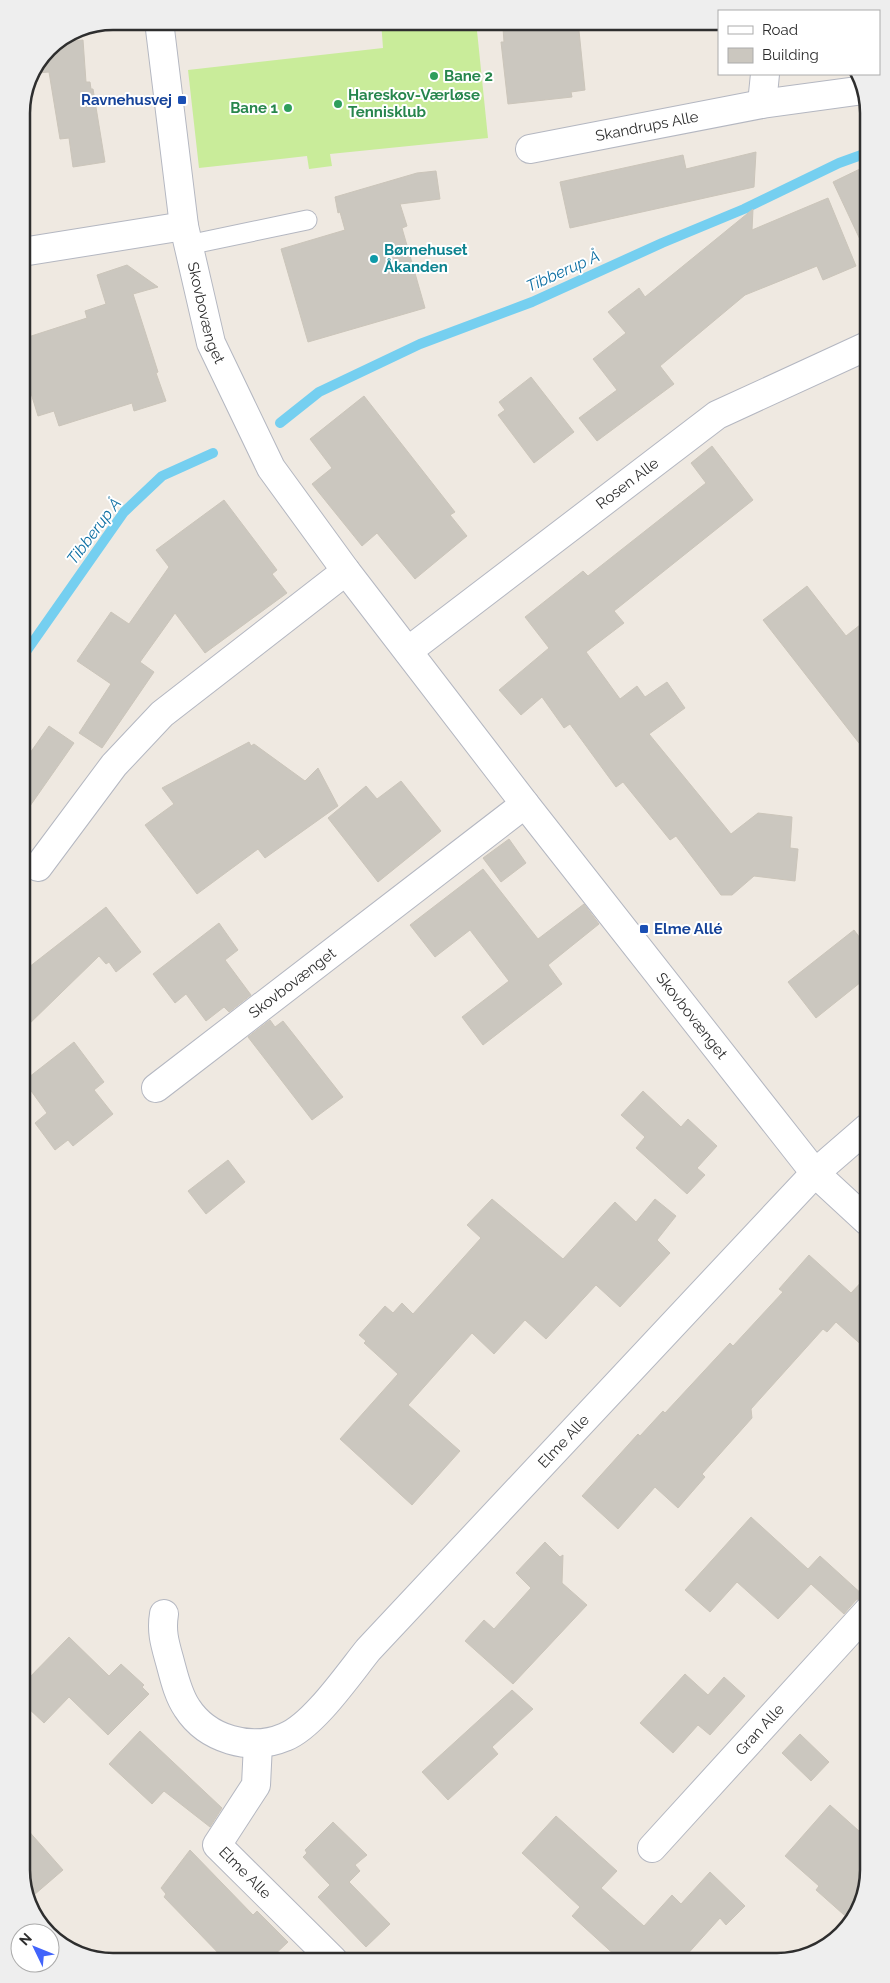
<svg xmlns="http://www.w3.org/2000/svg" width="890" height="1983" viewBox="0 0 890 1983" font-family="Raleway,sans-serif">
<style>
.pitch{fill:#c9ec9a}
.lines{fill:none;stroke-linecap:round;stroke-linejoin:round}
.stream{stroke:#75cff0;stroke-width:10}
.building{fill:#cbc7bf;stroke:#cbc5ba}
.service-casing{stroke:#b4b7c1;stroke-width:21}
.minor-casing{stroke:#b4b7c1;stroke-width:30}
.service{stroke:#fff;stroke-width:19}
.minor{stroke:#fff;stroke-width:28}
.leisure-dot{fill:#2e9e5b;stroke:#fff;stroke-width:2}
.transit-dot{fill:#1a4fb4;stroke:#fff;stroke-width:2}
.culture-dot{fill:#0f9aa8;stroke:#fff;stroke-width:2}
.labels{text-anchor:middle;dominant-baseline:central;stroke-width:4;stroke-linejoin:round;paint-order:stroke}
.leisure-label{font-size:15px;font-weight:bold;fill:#27864d;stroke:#fff;text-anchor:start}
.transit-label{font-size:15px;font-weight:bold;fill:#164399;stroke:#fff;text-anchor:end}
.street-label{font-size:15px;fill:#2e2e2e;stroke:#fff}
.culture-label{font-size:15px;font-weight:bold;fill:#0d838f;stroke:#fff;text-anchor:start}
.water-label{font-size:16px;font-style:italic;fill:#0d6fa3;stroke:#fff}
.rim{fill:none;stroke:#2e2e2e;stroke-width:2.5}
</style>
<rect width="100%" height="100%" fill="#efe9e1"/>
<path class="pitch" d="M 381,21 L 476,21 L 488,138 L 330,154 L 332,166 L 309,169 L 307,156 L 199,168 L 188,70 L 383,48 Z"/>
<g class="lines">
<path class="stream" d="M 280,423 L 319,392 L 420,344 L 532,302 L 662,243 L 744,209 L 839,163 L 864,154
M 23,656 L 124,512 L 162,476 L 213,453"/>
</g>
<path class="building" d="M 578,21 L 585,90 L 571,92 L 572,97 L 508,104 L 501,42 L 504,42 L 503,28 Z
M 83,40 L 86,82 L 90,82 L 91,89 L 93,89 L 105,162 L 73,167 L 69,138 L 60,139 L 49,72 L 37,73 L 48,48 L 57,42 Z
M 756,152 L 754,187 L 570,228 L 560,182 L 683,155 L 686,169 Z
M 864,167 L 864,248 L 833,182 Z
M 436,171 L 440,199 L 400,204 L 407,226 L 402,228 L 425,308 L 308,342 L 281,249 L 345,230 L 340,212 L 338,213 L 335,197 L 417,173 Z
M 828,198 L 856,266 L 823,280 L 817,266 L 745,295 L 660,366 L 674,384 L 597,441 L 579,418 L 617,390 L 593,359 L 626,333 L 608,312 L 639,288 L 645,297 L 753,209 L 752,230 Z
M 127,265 L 158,287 L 133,294 L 158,372 L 156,373 L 166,401 L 134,411 L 132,403 L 59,426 L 54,411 L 38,416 L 22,364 L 22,339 L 87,318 L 85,311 L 106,304 L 97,275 Z
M 531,377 L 574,432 L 534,463 L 498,415 L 505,410 L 499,402 Z
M 364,396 L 455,512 L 450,515 L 467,536 L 415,579 L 377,533 L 362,546 L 312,484 L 332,468 L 310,439 Z
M 712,446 L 753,500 L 614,611 L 624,623 L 586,652 L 620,699 L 637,686 L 645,697 L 667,682 L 685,708 L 649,734 L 731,834 L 758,813 L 792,817 L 790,848 L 798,849 L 795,881 L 754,876 L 732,895 L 721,895 L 676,836 L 670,840 L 623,782 L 616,787 L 570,724 L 564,728 L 542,697 L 521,715 L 499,690 L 549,648 L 525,617 L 583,571 L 588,576 L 706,483 L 691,463 Z
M 224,500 L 277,570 L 272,574 L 287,593 L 205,653 L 175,613 L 140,662 L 154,672 L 102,748 L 79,733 L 111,684 L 77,661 L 111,612 L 129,624 L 169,567 L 156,550 Z
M 807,586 L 846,636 L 865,621 L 866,752 L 763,620 Z
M 49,726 L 74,743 L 23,816 L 23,763 Z
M 249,742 L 251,746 L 254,744 L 305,781 L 318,768 L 338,806 L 265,858 L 258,849 L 197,894 L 145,825 L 174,804 L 162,788 Z
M 401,781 L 441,831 L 378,882 L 328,818 L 366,786 L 377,799 Z
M 509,839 L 526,863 L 501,882 L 483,858 Z
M 483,869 L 538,939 L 584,904 L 599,924 L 548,965 L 562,984 L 483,1045 L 462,1017 L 509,981 L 470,930 L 435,957 L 410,925 Z
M 106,907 L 141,952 L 116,972 L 109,962 L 106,964 L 99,956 L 24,1029 L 24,971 Z
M 219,923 L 238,950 L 225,960 L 251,995 L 229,1012 L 224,1007 L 206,1021 L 186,994 L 175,1003 L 153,974 Z
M 854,930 L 866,946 L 866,978 L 816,1018 L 788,982 Z
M 270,1020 L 275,1027 L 283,1021 L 343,1097 L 312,1120 L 248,1037 Z
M 74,1042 L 104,1082 L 94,1090 L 113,1114 L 73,1146 L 68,1140 L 55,1150 L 35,1123 L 47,1113 L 24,1081 Z
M 643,1091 L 681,1127 L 688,1119 L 717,1146 L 697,1168 L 705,1175 L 687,1194 L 636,1148 L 645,1137 L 621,1115 Z
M 228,1160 L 245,1182 L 206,1214 L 188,1191 Z
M 492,1199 L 563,1259 L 615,1202 L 636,1222 L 655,1199 L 676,1216 L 657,1240 L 670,1253 L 620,1307 L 596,1285 L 546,1339 L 525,1320 L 494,1354 L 472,1333 L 408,1405 L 460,1451 L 412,1505 L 340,1439 L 398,1374 L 364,1343 L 366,1341 L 359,1335 L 385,1306 L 393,1313 L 402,1303 L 413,1314 L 481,1238 L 467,1225 Z
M 809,1255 L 851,1293 L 867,1276 L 867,1350 L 836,1322 L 827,1332 L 823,1329 L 751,1409 L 752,1418 L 702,1474 L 705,1477 L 678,1508 L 655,1487 L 618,1529 L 582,1496 L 638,1434 L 640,1436 L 663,1411 L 665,1413 L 730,1343 L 733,1346 L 783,1292 L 779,1289 Z
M 751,1517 L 808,1569 L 820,1556 L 864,1596 L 856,1600 L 844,1614 L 811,1584 L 778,1619 L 737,1582 L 710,1612 L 685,1590 Z
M 545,1542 L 560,1557 L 563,1555 L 562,1583 L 587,1605 L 513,1684 L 465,1641 L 484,1620 L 494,1629 L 531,1588 L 516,1573 Z
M 69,1637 L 109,1676 L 121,1664 L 144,1685 L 142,1687 L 149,1694 L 108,1735 L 69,1697 L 44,1723 L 26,1706 L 26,1681 Z
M 685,1674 L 708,1695 L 724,1677 L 745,1696 L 710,1735 L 698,1725 L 673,1753 L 640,1723 Z
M 512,1690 L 533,1709 L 492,1747 L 498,1754 L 448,1800 L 422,1772 Z
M 140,1731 L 222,1808 L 210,1827 L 164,1791 L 152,1804 L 109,1764 Z
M 800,1734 L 829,1762 L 811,1781 L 782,1753 Z
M 830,1805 L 869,1840 L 869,1870 L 852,1922 L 816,1890 L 819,1886 L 785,1856 Z
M 556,1816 L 617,1871 L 601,1888 L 644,1926 L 672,1895 L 681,1904 L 710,1872 L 745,1906 L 726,1925 L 720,1918 L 684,1958 L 618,1958 L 572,1916 L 580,1907 L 522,1853 Z
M 333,1822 L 367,1855 L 355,1865 L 360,1871 L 349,1882 L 390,1924 L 366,1947 L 318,1897 L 330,1885 L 303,1857 L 307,1853 L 305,1850 Z
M 26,1828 L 63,1870 L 27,1901 L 26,1900 Z
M 190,1850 L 253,1915 L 257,1911 L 288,1942 L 269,1960 L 226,1961 L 164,1897 L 166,1894 L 161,1888 Z"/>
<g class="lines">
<g class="service-casing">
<path id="service" d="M 188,245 L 307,220"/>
</g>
<g class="minor-casing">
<g id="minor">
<path id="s1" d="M 159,21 L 184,226 L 211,343 L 271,468 L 346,571 L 525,804 L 815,1173 L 867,1221"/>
<path d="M 762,104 L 765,74"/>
<path id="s2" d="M 530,149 L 762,104 L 864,90"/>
<path d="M 22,252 L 184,226"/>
<path id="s3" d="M 408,651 L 717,415 L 865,347"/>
<path d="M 38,867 L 114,765 L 162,714 L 346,571"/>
<path id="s4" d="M 156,1088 L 525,804"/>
<path id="s5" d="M 164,1614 C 161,1632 165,1644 170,1662 C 174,1677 178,1695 187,1708 C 207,1739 250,1752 285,1737 C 313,1726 348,1675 368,1650 L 815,1173 L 867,1128"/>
<path id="s6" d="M 258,1744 L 256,1785 L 217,1845 L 333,1960"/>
<path id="s7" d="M 652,1848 L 868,1611"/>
</g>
</g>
<use href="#service" class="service"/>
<use href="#minor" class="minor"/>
</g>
<g class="leisure-dot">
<circle cx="434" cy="76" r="5"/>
<circle cx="338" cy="104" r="5"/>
<circle cx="288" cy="108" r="5"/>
</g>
<g class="transit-dot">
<rect x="177" y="95" width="10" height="10" rx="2.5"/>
<rect x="639" y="924" width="10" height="10" rx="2.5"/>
</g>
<circle class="culture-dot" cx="374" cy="259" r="5"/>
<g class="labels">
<g class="leisure-label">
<text x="444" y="76">Bane 2</text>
<text x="348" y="95">Hareskov-Værløse<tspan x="348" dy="17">Tennisklub</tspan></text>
<text x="278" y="108" text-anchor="end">Bane 1</text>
</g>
<g class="transit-label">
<text x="172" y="100">Ravnehusvej</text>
<text x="654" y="929" text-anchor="start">Elme Allé</text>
</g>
<g class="street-label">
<text stroke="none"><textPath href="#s2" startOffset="119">Skandrups Alle</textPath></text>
<text stroke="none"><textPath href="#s1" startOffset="296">Skovbovænget</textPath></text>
<text stroke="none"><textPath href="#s3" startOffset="276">Rosen Alle</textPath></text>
<text stroke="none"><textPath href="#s4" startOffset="172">Skovbovænget</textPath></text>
<text stroke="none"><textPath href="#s1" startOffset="1156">Skovbovænget</textPath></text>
<text stroke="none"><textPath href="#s5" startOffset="616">Elme Alle</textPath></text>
<text stroke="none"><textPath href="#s7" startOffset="160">Gran Alle</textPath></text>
<text stroke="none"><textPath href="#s6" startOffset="152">Elme Alle</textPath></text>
</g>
<g class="culture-label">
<text x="384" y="250">Børnehuset<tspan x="384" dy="17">Åkanden</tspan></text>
</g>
<g class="water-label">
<text transform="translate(563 271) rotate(-24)">Tibberup Å</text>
<text transform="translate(94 531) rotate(-53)">Tibberup Å</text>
</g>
</g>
<path d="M0 0H890V1983H0ZM113 30H777A83 83 0 0 1 860 113V1870A83 83 0 0 1 777 1953H113A83 83 0 0 1 30 1870V113A83 83 0 0 1 113 30Z" fill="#eee" fill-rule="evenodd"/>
<path class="rim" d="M113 30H777A83 83 0 0 1 860 113V1870A83 83 0 0 1 777 1953H113A83 83 0 0 1 30 1870V113A83 83 0 0 1 113 30Z"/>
<rect x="718" y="10" width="162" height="65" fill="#ffffff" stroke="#ababab"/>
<rect x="728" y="26" width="25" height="8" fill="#ffffff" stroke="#ababab"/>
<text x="762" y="35" font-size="15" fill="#2e2e2e">Road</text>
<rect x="728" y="48" width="25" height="15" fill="#cbc7bf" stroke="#ababab"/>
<text x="762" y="60" font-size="15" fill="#2e2e2e">Building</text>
<g transform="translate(35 1948) rotate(313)"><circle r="24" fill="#ffffff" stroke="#ababab"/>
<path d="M0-4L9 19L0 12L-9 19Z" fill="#4264fb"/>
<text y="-8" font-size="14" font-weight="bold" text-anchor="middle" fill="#2e2e2e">N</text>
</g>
</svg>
